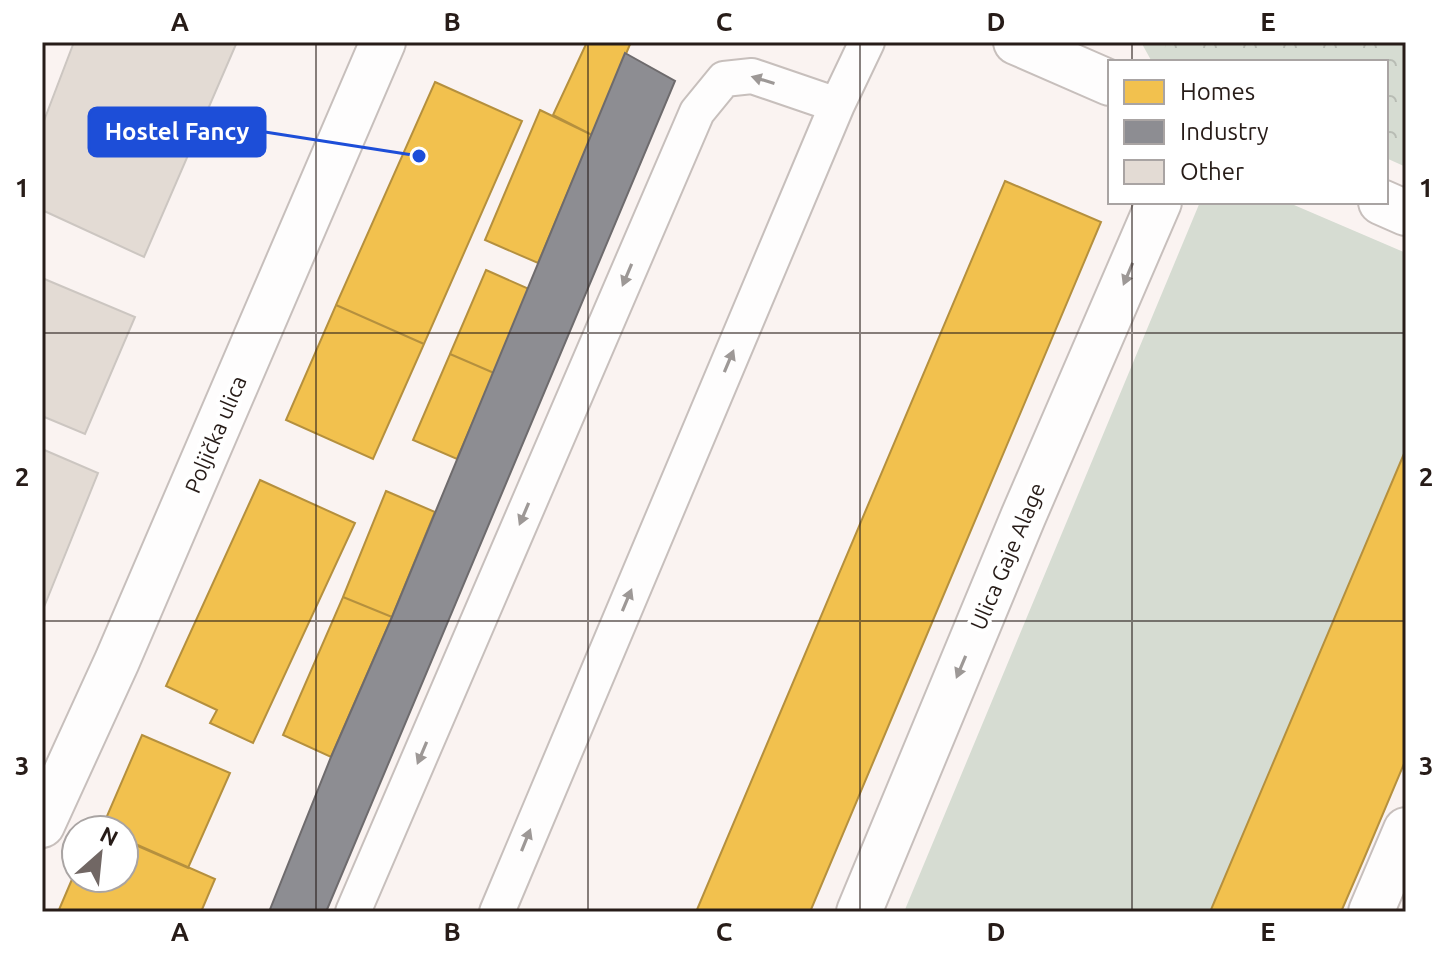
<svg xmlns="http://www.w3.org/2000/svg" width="1448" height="954" viewBox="0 0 1448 954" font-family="Ubuntu,sans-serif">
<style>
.grass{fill:#d6dcd2}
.park{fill:url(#park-crowns)}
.homes{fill:#f2c14e;stroke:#b5903e;stroke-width:2}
.industry{fill:#8d8d92;stroke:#6e6b6d;stroke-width:2}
.building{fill:#e3dbd4;stroke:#ccc6c1;stroke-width:2}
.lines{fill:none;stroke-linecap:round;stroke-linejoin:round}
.service-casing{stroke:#c7bfbc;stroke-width:38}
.minor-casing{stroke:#c7bfbc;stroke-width:48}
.tertiary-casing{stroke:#c7bfbc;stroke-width:48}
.service{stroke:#fefdfd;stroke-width:34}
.minor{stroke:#fefdfd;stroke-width:44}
.tertiary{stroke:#fefdfd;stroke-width:44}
.oneway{fill:#9d9896}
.grid{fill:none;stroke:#271c18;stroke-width:2;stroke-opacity:0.55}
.labels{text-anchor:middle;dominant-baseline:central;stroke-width:8;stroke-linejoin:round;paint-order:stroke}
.street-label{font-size:22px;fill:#271c18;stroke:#fff}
.leader{fill:none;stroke:#1d4ed8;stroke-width:3}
.callout-dot{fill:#1d4ed8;stroke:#fff;stroke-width:3}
.callout{fill:#1d4ed8;stroke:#1d4ed8;stroke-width:3}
.callout-label{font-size:24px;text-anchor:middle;font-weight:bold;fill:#fff}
.neatline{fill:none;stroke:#271c18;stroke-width:3}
.grid-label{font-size:26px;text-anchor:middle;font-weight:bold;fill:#271c18}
</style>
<defs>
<pattern id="park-crowns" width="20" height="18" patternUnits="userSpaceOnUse" patternTransform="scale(2)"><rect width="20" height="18" fill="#d6dcd2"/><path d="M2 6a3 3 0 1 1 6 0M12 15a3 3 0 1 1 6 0" fill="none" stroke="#b8bcb4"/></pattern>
</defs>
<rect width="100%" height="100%" fill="#faf3f1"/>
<path class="grass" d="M 1141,42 L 1212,42 L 1208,62 L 1152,62 Z
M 1200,202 L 1287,202 L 1406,253 L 1406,449 L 1210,912 L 904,912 Z"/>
<path class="park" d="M 1167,42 L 1406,42 L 1406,167 L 1386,158 L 1386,62 L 1170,62 L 1161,58 Z"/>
<path class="homes" d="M 587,42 L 631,42 L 592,135 L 553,115 Z
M 435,82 L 522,121 L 424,344 L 336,305 Z
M 540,110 L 592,135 L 538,263 L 485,240 Z
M 1005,181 L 1101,222 L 912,670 L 810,912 L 696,912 Z
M 486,270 L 529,289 L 494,373 L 450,354 Z
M 336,305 L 424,344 L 373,459 L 286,420 Z
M 450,354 L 494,373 L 457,459 L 413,440 Z
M 1406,449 L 1406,759 L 1363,861 L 1341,912 L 1210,912 Z
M 260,480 L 355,523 L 253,743 L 210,723 L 217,710 L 166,686 Z
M 386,491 L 435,512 L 392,617 L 343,597 Z
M 343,597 L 392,617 L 331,757 L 283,735 Z
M 142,735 L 230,773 L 188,868 L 124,840 L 124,830 L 101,830 Z
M 124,839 L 215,879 L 201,912 L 58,912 L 76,870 L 76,878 L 124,878 Z"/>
<path class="industry" d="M 625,53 L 675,81 L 326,912 L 269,912 L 331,757 L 392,617 Z"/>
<path class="building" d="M 74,42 L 237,42 L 144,257 L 42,210 L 42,126 Z
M 42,278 L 135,317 L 85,434 L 42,416 Z
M 42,449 L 98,473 L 42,612 Z"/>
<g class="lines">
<g class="service-casing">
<path id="service" d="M 353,912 L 697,112 L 724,79 L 752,76 L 837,105
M 497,912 L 837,105 L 867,42"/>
</g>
<g class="minor-casing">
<path id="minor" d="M 1016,42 L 1110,83
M 1381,202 L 1406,213
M 859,912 L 1023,517 L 1159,202
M 1371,912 L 1406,830"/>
</g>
<g class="tertiary-casing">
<path id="tertiary" d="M 42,825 L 117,661 L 383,42"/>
</g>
<use href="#service" class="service"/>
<use href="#minor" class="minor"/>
<use href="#tertiary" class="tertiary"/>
</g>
<defs><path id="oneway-solid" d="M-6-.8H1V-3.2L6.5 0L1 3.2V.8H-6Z" transform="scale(2)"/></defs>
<g class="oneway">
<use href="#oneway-solid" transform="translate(763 80) rotate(-163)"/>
<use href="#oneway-solid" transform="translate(1128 274) rotate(113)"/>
<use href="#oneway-solid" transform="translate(627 275) rotate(113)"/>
<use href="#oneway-solid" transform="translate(729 361) rotate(-67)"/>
<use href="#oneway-solid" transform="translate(524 514) rotate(113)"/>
<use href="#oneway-solid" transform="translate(627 600) rotate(-67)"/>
<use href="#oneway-solid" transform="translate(961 667) rotate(113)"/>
<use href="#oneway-solid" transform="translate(422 753) rotate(113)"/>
<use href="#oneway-solid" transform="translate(526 840) rotate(-68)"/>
</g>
<path class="grid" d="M 316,42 L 316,912M 588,42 L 588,912M 860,42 L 860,912M 1132,42 L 1132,62M 1132,202 L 1132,912M 42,333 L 1406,333M 42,621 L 1406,621"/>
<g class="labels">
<g class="street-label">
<text transform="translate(215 434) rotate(-67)">Poljička ulica</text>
<text transform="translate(1007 556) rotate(-67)">Ulica Gaje Alage</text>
</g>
</g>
<path class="leader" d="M419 156L265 132"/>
<circle class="callout-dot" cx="419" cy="156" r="8"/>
<rect class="callout" x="89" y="108" width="176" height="48" rx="8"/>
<g class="callout-label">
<text x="177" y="140">Hostel Fancy</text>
</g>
<rect width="1448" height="954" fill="none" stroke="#ffffff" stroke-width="88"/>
<rect x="1108" y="60" width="280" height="144" fill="#ffffff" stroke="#a9a4a3" stroke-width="2"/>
<rect x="1124" y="80" width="40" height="24" fill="#f2c14e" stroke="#a9a4a3" stroke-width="2"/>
<text x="1180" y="100" font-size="24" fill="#271c18">Homes</text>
<rect x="1124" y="120" width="40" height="24" fill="#8d8d92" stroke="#a9a4a3" stroke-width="2"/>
<text x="1180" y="140" font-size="24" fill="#271c18">Industry</text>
<rect x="1124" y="160" width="40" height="24" fill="#e3dbd4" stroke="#a9a4a3" stroke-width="2"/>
<text x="1180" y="180" font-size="24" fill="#271c18">Other</text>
<g transform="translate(100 854) rotate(27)"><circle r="38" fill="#ffffff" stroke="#a9a4a3" stroke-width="2"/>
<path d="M0-6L14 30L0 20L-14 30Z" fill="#716764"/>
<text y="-12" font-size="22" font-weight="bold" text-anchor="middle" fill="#271c18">N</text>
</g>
<rect x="44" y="44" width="1360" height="866" class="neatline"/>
<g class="grid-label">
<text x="180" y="31">A</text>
<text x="452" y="31">B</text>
<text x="724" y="31">C</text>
<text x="996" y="31">D</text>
<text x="1268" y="31">E</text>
<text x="22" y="197">1</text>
<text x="1426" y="197">1</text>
<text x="22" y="486">2</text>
<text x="1426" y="486">2</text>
<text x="22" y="775">3</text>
<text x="1426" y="775">3</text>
<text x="180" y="941">A</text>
<text x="452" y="941">B</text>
<text x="724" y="941">C</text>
<text x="996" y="941">D</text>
<text x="1268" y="941">E</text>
</g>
</svg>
